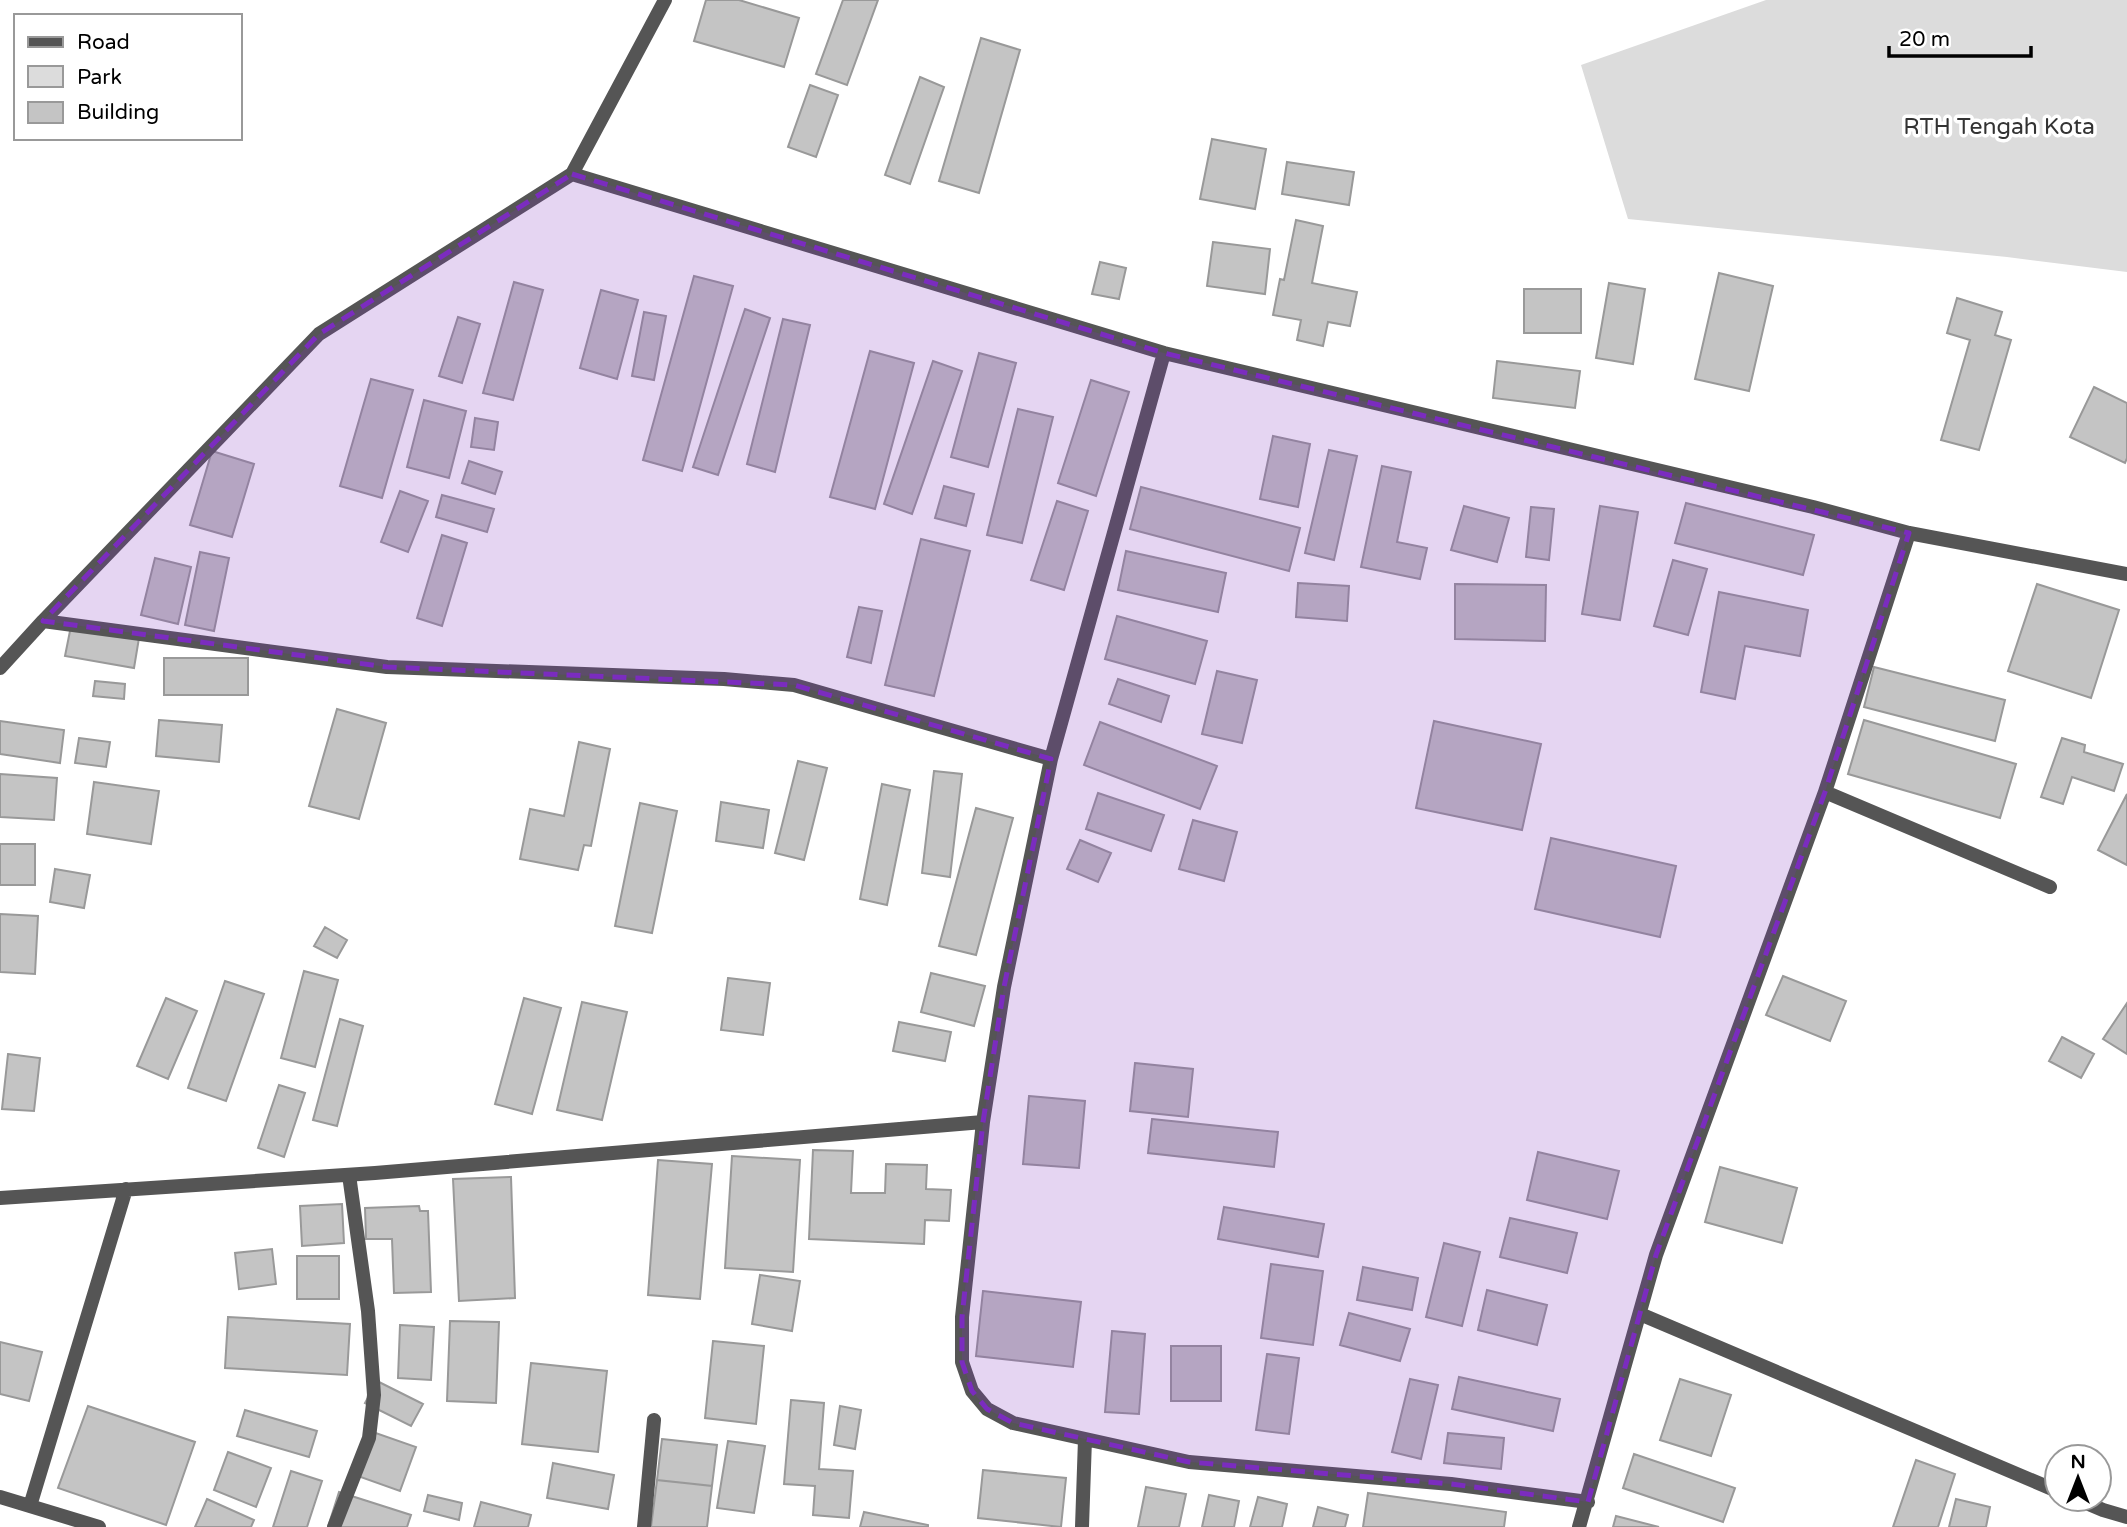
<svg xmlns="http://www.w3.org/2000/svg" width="2127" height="1527" viewBox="0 0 2127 1527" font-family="'Varela Round',sans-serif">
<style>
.green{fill:#dcdcdc}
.building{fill:#c4c4c4;stroke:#999;stroke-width:2}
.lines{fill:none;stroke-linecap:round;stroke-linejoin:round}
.street{stroke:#555;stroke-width:14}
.marked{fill:#7b2cbf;fill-opacity:0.2;stroke:#7b2cbf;stroke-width:5;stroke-dasharray:14 9;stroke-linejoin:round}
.labels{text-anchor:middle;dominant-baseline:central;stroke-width:7;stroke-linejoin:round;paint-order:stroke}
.park-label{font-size:23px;fill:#333;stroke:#fff}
</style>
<rect width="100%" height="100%" fill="#fff"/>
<path class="green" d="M 1766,0 L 2127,0 L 2127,272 L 2007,257 L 1628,219 L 1581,65 Z"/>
<path class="building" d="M 706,0 L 739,0 L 799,18 L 784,67 L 694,41 Z
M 843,0 L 878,0 L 847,85 L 816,74 Z
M 981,38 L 1020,50 L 979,193 L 939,181 Z
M 920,77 L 944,87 L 910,184 L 885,175 Z
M 810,85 L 838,95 L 816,157 L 788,147 Z
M 1212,139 L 1266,149 L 1255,209 L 1200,199 Z
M 1287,162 L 1354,172 L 1349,205 L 1282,194 Z
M 1296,220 L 1323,226 L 1312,283 L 1357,292 L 1350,326 L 1328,322 L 1323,346 L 1297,340 L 1301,320 L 1273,315 L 1280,279 L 1284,280 Z
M 1213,242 L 1270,249 L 1265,294 L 1207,286 Z
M 1100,262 L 1126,268 L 1119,299 L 1092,294 Z
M 1719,273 L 1773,286 L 1749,391 L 1695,379 Z
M 694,276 L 733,286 L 682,471 L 643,460 Z
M 514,282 L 543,290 L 513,400 L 483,393 Z
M 1609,283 L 1645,289 L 1633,364 L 1596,358 Z
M 1524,289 L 1581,289 L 1581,333 L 1524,333 Z
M 601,290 L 638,300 L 617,379 L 580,368 Z
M 1957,298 L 2002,312 L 1995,335 L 2011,340 L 1979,450 L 1941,440 L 1970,340 L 1947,333 Z
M 745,309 L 770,318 L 718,475 L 693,467 Z
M 644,312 L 666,316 L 654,380 L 632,376 Z
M 458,317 L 480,324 L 462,383 L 439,376 Z
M 783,319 L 810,325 L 775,472 L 747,464 Z
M 870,351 L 914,363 L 875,509 L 830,497 Z
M 979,353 L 1016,363 L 988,467 L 951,457 Z
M 933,361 L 962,371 L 912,514 L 884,504 Z
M 1497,361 L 1580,371 L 1575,408 L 1493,398 Z
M 371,379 L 413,390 L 382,498 L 340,486 Z
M 1091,380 L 1129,392 L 1096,496 L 1058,483 Z
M 2094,387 L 2127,403 L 2127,458 L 2125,463 L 2070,437 Z
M 424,400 L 466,411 L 449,478 L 407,467 Z
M 1018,409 L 1053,417 L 1022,543 L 987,535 Z
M 475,418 L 498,422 L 494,450 L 471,447 Z
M 1273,436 L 1310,444 L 1298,507 L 1260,499 Z
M 1329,450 L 1357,456 L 1334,560 L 1305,553 Z
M 212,451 L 254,464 L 232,537 L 190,525 Z
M 469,461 L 502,472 L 495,494 L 462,483 Z
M 1382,466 L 1411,472 L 1397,542 L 1427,548 L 1420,579 L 1361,567 Z
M 944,486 L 974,494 L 966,526 L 935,518 Z
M 1141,487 L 1300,528 L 1289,571 L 1130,529 Z
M 400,491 L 428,501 L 408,552 L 381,542 Z
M 442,495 L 494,509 L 487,532 L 436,517 Z
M 1057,501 L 1088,511 L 1064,590 L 1031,580 Z
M 1686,503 L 1814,535 L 1803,575 L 1675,543 Z
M 1464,506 L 1509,518 L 1497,562 L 1451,550 Z
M 1600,506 L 1638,512 L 1620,620 L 1582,614 Z
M 1531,507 L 1554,509 L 1549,560 L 1526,557 Z
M 442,535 L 467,543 L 442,626 L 417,618 Z
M 921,539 L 970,551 L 934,696 L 885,685 Z
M 1126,551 L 1226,573 L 1218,612 L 1118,590 Z
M 200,552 L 229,558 L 214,631 L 185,625 Z
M 155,558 L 191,567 L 178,624 L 141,615 Z
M 1673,560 L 1707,569 L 1688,635 L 1654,626 Z
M 1298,583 L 1349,586 L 1347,621 L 1296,617 Z
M 1455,584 L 1546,585 L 1545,641 L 1455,639 Z
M 2037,584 L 2119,610 L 2091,698 L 2008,671 Z
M 1719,592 L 1808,610 L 1800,656 L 1745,646 L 1735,699 L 1701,692 Z
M 859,607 L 882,611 L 871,663 L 847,657 Z
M 1117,616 L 1207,641 L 1195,684 L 1105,659 Z
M 71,626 L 139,638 L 134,668 L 65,656 Z
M 164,658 L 248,658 L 248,695 L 164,695 Z
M 1874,667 L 2005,700 L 1995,741 L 1864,707 Z
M 1217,671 L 1257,680 L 1242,743 L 1202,734 Z
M 1118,679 L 1169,696 L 1161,722 L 1109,704 Z
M 95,681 L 125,684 L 124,699 L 93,696 Z
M 337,709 L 386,723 L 359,819 L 309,806 Z
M 159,720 L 222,725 L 219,762 L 156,756 Z
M 1864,720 L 2016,764 L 2000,818 L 1848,774 Z
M 0,721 L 64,730 L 60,763 L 0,754 Z
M 1434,721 L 1541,744 L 1522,830 L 1416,808 Z
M 1100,722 L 1217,766 L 1200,809 L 1084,765 Z
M 79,738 L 110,742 L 106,767 L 75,763 Z
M 2062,738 L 2085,745 L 2084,752 L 2123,764 L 2114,791 L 2072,777 L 2063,804 L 2041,797 Z
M 579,742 L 610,749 L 591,846 L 584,845 L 578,870 L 520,859 L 530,809 L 564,816 Z
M 798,761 L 827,768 L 804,860 L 775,853 Z
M 934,771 L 962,774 L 950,877 L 922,873 Z
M 0,774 L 57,778 L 54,820 L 0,817 Z
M 94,782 L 159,791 L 151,844 L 87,834 Z
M 882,784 L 910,790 L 887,905 L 860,899 Z
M 1098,793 L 1164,815 L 1151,851 L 1086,829 Z
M 2127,794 L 2127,865 L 2098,850 Z
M 721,802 L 769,810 L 763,848 L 716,841 Z
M 640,803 L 677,811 L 652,933 L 615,926 Z
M 976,808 L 1013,818 L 976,955 L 939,946 Z
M 1193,820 L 1237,832 L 1224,881 L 1179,869 Z
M 1551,838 L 1676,866 L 1660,937 L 1535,909 Z
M 1080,840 L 1111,853 L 1098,882 L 1067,869 Z
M 0,844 L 35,844 L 35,885 L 0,885 Z
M 55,869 L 90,875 L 84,908 L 50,902 Z
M 0,914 L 38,916 L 35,974 L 0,972 Z
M 325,927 L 347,940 L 337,958 L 314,946 Z
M 304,971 L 338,980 L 315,1067 L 281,1058 Z
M 931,973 L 985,986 L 974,1026 L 921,1012 Z
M 1783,976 L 1846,1001 L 1830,1041 L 1766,1015 Z
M 728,978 L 770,983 L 763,1035 L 721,1030 Z
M 225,981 L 264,994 L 226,1101 L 188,1088 Z
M 166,998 L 197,1011 L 168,1079 L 137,1066 Z
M 524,998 L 561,1008 L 532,1114 L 495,1104 Z
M 582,1002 L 627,1012 L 602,1120 L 557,1110 Z
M 2127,1003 L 2127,1054 L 2103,1039 Z
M 340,1019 L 363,1026 L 337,1126 L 313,1120 Z
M 899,1022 L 951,1032 L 945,1061 L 893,1051 Z
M 2062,1037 L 2094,1054 L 2081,1078 L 2049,1061 Z
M 8,1054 L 40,1058 L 34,1111 L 2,1109 Z
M 1135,1063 L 1193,1069 L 1188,1117 L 1130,1111 Z
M 279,1085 L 305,1093 L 284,1157 L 258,1148 Z
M 1029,1096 L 1085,1101 L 1079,1168 L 1023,1164 Z
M 1152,1119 L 1278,1132 L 1274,1167 L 1148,1153 Z
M 813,1150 L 853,1151 L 851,1193 L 885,1193 L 886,1164 L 927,1165 L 926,1189 L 951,1190 L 949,1221 L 925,1220 L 924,1244 L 809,1239 Z
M 1538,1152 L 1619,1171 L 1607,1219 L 1527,1200 Z
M 732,1156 L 800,1160 L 793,1272 L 725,1268 Z
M 658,1160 L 712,1164 L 700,1299 L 648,1295 Z
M 1720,1167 L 1797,1188 L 1782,1243 L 1705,1222 Z
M 511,1177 L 515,1298 L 459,1301 L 453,1179 Z
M 342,1204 L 344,1243 L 302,1246 L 300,1206 Z
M 419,1206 L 420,1211 L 428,1211 L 431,1292 L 394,1293 L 392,1239 L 366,1239 L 365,1208 Z
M 1224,1207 L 1324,1224 L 1318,1257 L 1218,1239 Z
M 1510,1218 L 1577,1233 L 1567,1273 L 1500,1257 Z
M 1444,1243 L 1480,1252 L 1462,1326 L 1426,1317 Z
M 272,1249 L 276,1284 L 239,1289 L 235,1253 Z
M 297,1256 L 339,1256 L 339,1299 L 297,1299 Z
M 1271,1264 L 1323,1271 L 1313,1345 L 1261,1338 Z
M 1363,1267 L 1418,1278 L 1412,1310 L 1357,1300 Z
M 760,1275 L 800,1281 L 792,1331 L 752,1324 Z
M 1487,1290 L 1547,1305 L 1537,1345 L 1478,1330 Z
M 983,1291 L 1081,1302 L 1073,1367 L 976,1356 Z
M 1349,1313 L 1410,1329 L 1400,1361 L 1340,1345 Z
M 228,1317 L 350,1324 L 347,1375 L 225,1368 Z
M 450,1321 L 499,1322 L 496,1403 L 447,1401 Z
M 400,1325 L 434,1327 L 431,1380 L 398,1378 Z
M 1112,1331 L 1145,1334 L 1139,1414 L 1105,1412 Z
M 713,1341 L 764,1346 L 756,1424 L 705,1418 Z
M 0,1342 L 42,1352 L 29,1401 L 0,1394 Z
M 1171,1346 L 1221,1346 L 1221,1401 L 1171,1401 Z
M 1267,1354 L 1299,1358 L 1289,1434 L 1256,1430 Z
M 531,1363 L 607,1371 L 598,1452 L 522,1444 Z
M 1459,1377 L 1560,1399 L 1553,1431 L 1452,1409 Z
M 1410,1379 L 1438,1385 L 1421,1459 L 1392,1452 Z
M 1680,1379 L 1731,1395 L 1711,1456 L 1660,1440 Z
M 377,1381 L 423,1404 L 411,1426 L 365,1403 Z
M 791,1400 L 824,1403 L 819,1469 L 853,1471 L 849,1518 L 813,1515 L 815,1486 L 784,1484 Z
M 88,1406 L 195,1442 L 166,1525 L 58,1488 Z
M 840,1406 L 861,1410 L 855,1449 L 834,1445 Z
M 245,1410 L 317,1431 L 309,1457 L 237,1436 Z
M 367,1430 L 416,1447 L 400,1491 L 352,1474 Z
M 1448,1433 L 1504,1438 L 1501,1469 L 1444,1463 Z
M 662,1439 L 717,1445 L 712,1486 L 657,1480 Z
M 728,1441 L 765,1446 L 754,1513 L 717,1508 Z
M 228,1452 L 271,1468 L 256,1507 L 214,1490 Z
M 1634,1454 L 1735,1488 L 1723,1522 L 1623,1488 Z
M 1916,1460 L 1955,1474 L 1938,1527 L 1893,1527 Z
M 553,1463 L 614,1475 L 608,1509 L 547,1498 Z
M 983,1470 L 1066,1478 L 1061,1527 L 978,1518 Z
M 291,1471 L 322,1481 L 307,1527 L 273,1527 Z
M 657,1480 L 712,1486 L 707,1527 L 651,1527 Z
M 1146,1487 L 1186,1494 L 1179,1527 L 1138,1527 Z
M 339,1492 L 411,1515 L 407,1527 L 328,1527 Z
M 1368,1493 L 1506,1512 L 1504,1527 L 1363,1527 Z
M 428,1495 L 462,1503 L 459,1520 L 424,1511 Z
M 1209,1495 L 1239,1501 L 1234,1527 L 1202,1527 Z
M 1258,1497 L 1287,1504 L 1282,1527 L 1250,1527 Z
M 207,1499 L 254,1520 L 251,1527 L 195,1527 Z
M 1956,1499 L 1990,1507 L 1986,1527 L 1949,1527 Z
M 481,1502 L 531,1515 L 528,1527 L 474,1527 Z
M 1318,1507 L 1348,1515 L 1345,1527 L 1313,1527 Z
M 864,1512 L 928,1525 L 928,1527 L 860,1527 Z
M 1616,1516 L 1659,1527 L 1613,1527 Z"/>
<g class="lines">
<path class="street" d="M 572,174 L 1164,353 L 1813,507 L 1909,533 L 2127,574
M 43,621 L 387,667 L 724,679 L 794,685 L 1051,759
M 0,668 L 43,621 L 319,334 L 572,174 L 665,0
M 1825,792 L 2050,887
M 983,1122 L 962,1317 L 962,1362 L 972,1391 L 987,1409 L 1013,1423 L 1189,1462 L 1451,1484 L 1588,1502
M 0,1198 L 375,1173 L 983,1122 L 1004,987 L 1051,759 L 1164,353
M 1640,1314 L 2057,1491
M 0,1497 L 99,1527
M 2077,1499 L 2103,1510 L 2127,1517
M 30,1506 L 126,1189
M 334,1527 L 369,1438 L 374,1395 L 368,1311 L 349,1175
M 644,1527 L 654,1420
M 1082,1527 L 1085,1439
M 1579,1527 L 1656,1255 L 1825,792 L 1909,533"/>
</g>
<path class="marked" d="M 572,174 L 1164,353 L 1909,533 L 1825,792 L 1656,1255 L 1588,1502 L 1451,1484 L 1189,1462 L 1013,1423 L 987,1409 L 972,1391 L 962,1362 L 962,1317 L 983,1122 L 1004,987 L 1051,759 L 794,685 L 387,667 L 43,621 L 319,334 Z"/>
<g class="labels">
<g class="park-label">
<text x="1999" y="127">RTH Tengah Kota</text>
</g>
</g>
<rect x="14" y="14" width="228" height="126" fill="#ffffff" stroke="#999999" stroke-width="2"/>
<rect x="28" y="37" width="35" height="10" fill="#555555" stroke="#999999" stroke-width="2"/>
<text x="77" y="49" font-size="21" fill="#000000">Road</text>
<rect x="28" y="66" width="35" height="21" fill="#dcdcdc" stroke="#999999" stroke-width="2"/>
<text x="77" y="84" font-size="21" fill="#000000">Park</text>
<rect x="28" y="102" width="35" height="21" fill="#c4c4c4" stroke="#999999" stroke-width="2"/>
<text x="77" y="119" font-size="21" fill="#000000">Building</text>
<g transform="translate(2078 1478)"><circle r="33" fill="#ffffff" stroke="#999999" stroke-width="2"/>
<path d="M0-5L12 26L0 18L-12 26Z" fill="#000000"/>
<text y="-10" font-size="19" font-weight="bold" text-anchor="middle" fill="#000000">N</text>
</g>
<path d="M1889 46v10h142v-10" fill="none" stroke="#000000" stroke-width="3.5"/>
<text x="1899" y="46" font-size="21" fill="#000000" stroke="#ffffff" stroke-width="5" paint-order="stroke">20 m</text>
</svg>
